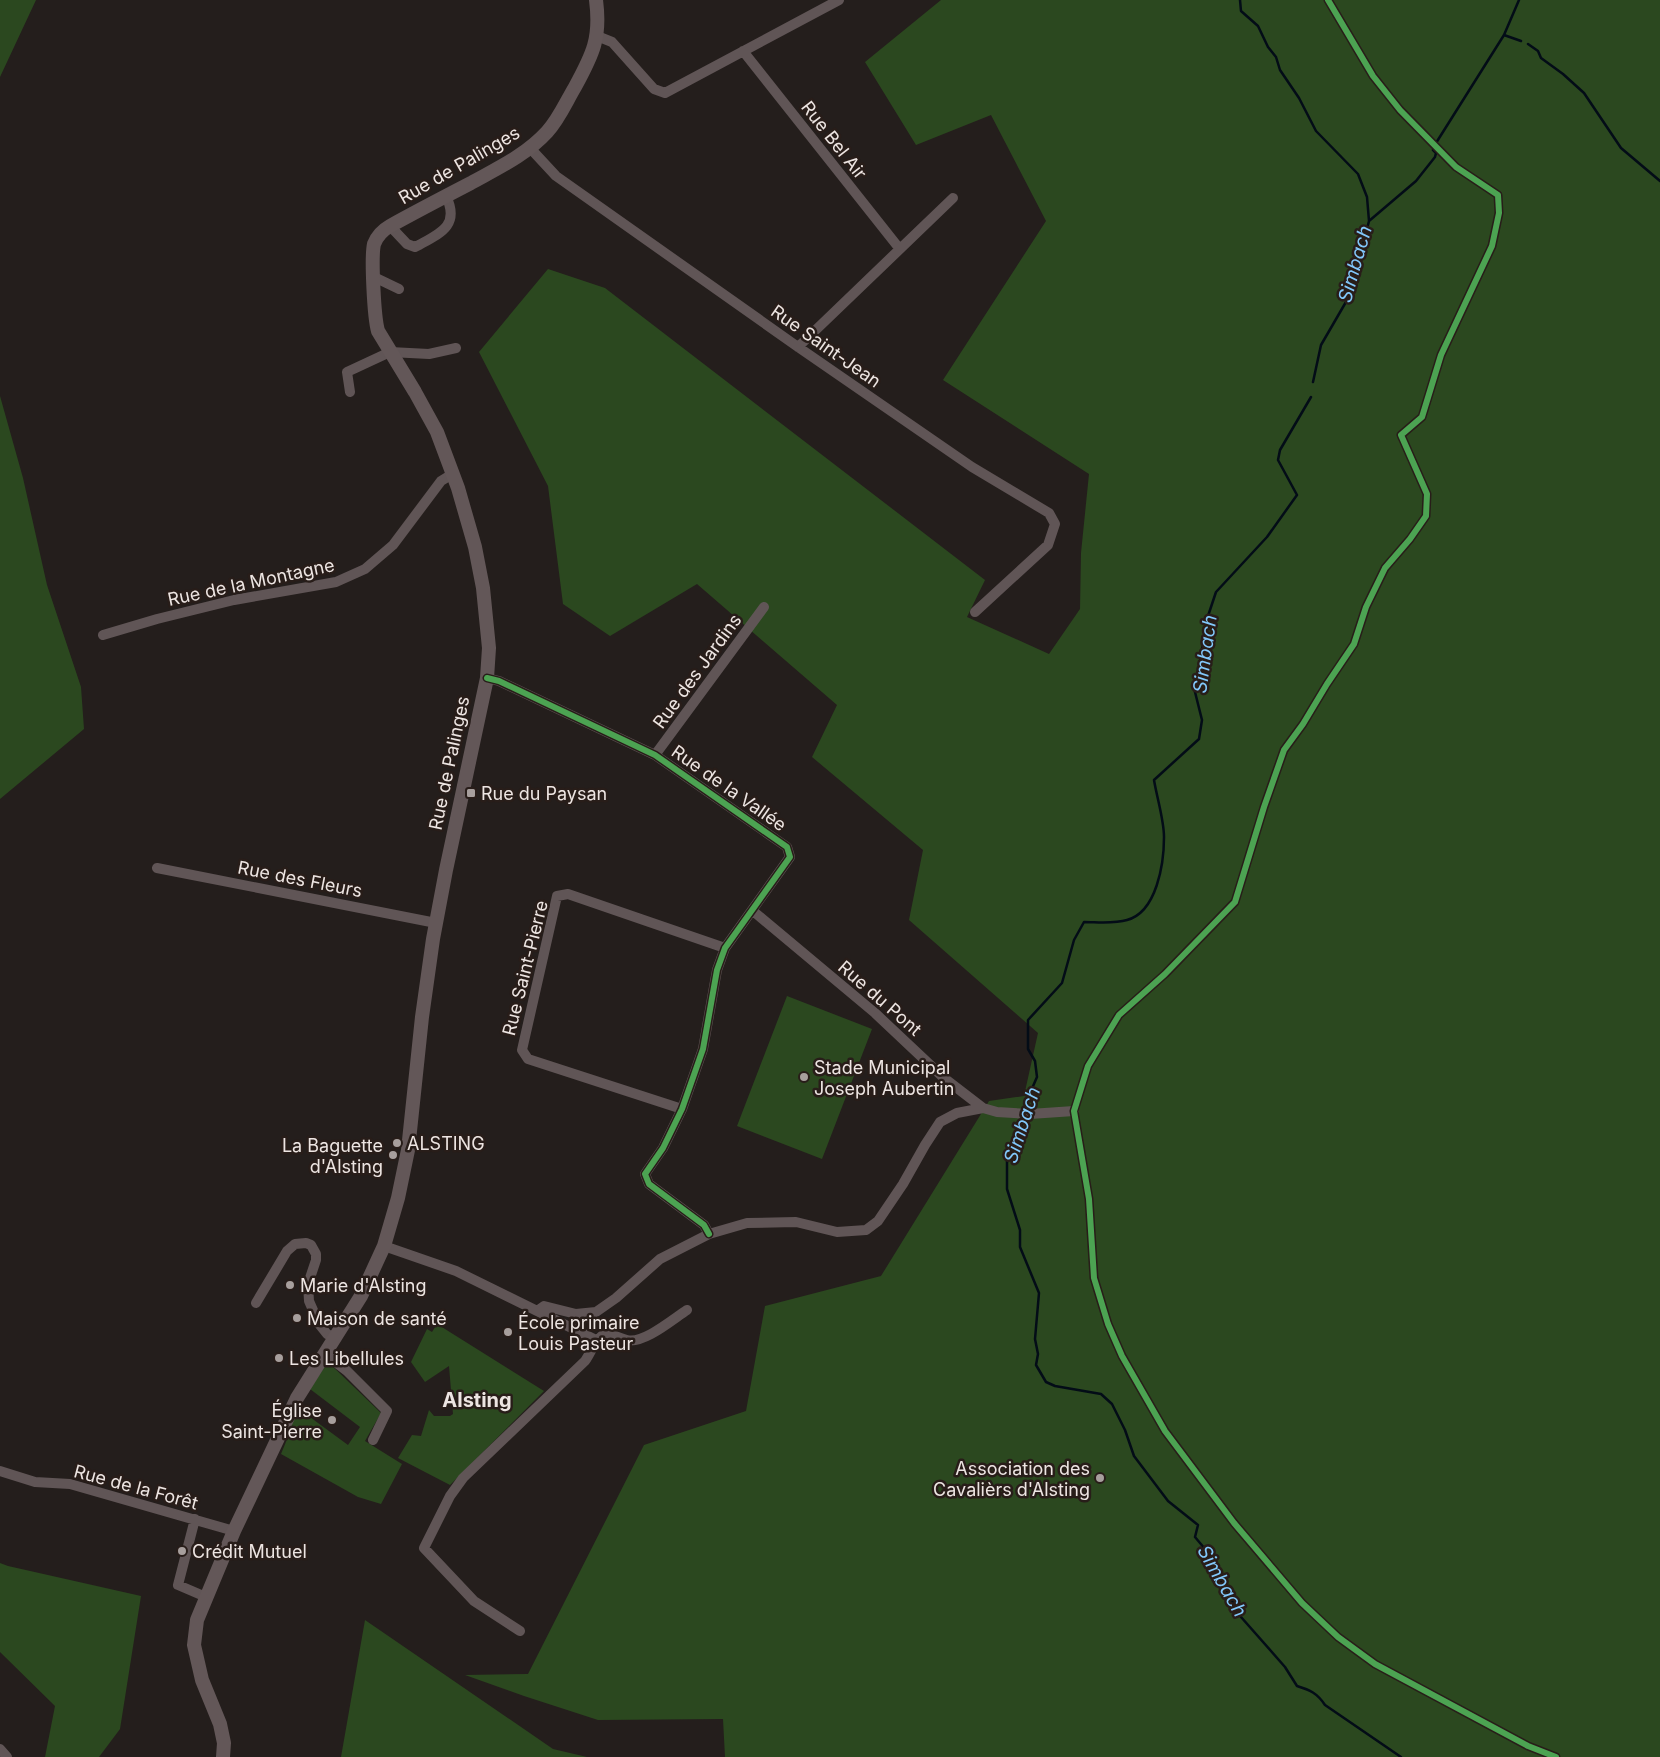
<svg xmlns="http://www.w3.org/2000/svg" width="1660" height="1757" viewBox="0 0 1660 1757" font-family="Inter,sans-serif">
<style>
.green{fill:#2b481f}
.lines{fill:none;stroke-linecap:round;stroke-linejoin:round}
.stream{stroke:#030c17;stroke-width:2.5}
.street{stroke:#605556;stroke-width:10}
.secondary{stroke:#635758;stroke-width:14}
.cycleway-casing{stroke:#281d19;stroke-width:9}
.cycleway{stroke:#4ca352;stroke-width:6}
.poi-dot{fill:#a79f9d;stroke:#281d19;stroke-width:2}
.labels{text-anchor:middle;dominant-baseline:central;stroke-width:5;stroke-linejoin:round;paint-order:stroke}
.street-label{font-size:18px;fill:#ede5e2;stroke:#281d19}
.poi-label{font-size:18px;fill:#ede5e2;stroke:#281d19;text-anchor:start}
.water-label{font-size:19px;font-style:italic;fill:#82c8fb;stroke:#281d19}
.quarter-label{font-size:20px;font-weight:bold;fill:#ede5e2;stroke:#281d19}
</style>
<rect width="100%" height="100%" fill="#241e1c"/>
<path class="green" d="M 0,0 L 36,0 L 0,77 Z
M 941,0 L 1660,0 L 1660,1757 L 725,1757 L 723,1719 L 598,1720 L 524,1696 L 465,1675 L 528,1674 L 644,1445 L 746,1411 L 765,1306 L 881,1276 L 989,1101 L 1024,1096 L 1038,1033 L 909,920 L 923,850 L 812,757 L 837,705 L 697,584 L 610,636 L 563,604 L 548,486 L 479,352 L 548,269 L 605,288 L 985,580 L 967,617 L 1049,654 L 1080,609 L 1081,553 L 1089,474 L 943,380 L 1046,221 L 991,115 L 916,145 L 865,62 Z
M 0,396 L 23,478 L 47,585 L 81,687 L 84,729 L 0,799 Z
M 787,996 L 872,1029 L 822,1159 L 737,1126 Z
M 437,1324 L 544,1391 L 450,1485 L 398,1458 L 412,1435 L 421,1436 L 429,1410 L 434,1416 L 450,1416 L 453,1414 L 449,1366 L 425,1382 L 411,1362 L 427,1329 L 432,1332 Z
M 328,1362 L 381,1413 L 365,1441 L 402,1464 L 381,1504 L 358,1497 L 281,1454 L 290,1432 L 288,1430 L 299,1409 L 348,1445 L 360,1427 L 310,1389 Z
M 0,1563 L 8,1566 L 141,1596 L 120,1729 L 99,1757 L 45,1757 L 55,1706 L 0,1652 Z
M 365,1620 L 553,1749 L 587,1757 L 341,1757 Z"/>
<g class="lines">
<path class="stream" d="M 1240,0 L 1241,11 L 1258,26 L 1268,47 L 1276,57 L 1280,70 L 1299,98 L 1316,131 L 1358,174 L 1367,197 L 1369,221 L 1350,295 L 1321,345 L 1313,382
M 1504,35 L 1521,41
M 1528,44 L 1538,51 L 1541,58 L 1563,74 L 1584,93 L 1621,148 L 1660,181
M 1436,143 L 1504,35 L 1519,0
M 1369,221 L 1416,181 L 1435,157 L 1436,153 L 1433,150
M 1026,1112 L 1027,1100 L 1037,1077 L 1035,1061 L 1028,1049 L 1028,1020 L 1062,983 L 1074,940 L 1084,922 C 1097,922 1114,924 1127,920 C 1157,912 1164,863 1164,837 C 1164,820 1157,798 1154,780 L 1199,739 L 1202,720 L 1195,692 L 1207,619 L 1216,592 L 1267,537 L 1297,495 L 1278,460 L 1280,450 L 1311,397
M 1025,1117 L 1007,1161 L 1007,1189 L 1020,1230 L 1020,1247 L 1039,1293 L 1035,1339 L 1038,1354 L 1036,1365 L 1046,1382 L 1055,1386 L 1101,1394 L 1112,1404 L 1125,1430 L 1134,1456 L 1168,1501 L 1198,1525 L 1195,1537 L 1210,1555 L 1219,1577 L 1241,1617 L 1285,1667 L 1297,1686 C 1310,1690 1317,1693 1325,1705 L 1401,1757"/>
<path class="street" d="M 597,36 L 612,42 L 654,89 L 665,93 L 839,0
M 743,51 L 899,248
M 530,148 L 556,176 L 798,347 L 972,467 L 1049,513 L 1055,524 L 1048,545 L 975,612
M 390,226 L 407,244 L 415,247 L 419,245 C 441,233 460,225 446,196
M 374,277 L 399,289
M 798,347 L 953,198
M 350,392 L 347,372 L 390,352 L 429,354 L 456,348
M 103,635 L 157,619 L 234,600 L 336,582 L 365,569 L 393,545 L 441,481 L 454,473
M 487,678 L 499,681 L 655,755 L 787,847 L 790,857 L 725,948 L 717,970 L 703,1049 L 682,1109 L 663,1148 L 645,1174 L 649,1184 L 704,1225 L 709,1234
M 655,755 L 764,607
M 157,868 L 436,923
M 753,911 L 875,1013 L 944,1078 L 983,1108 L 997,1112 L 1030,1114 L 1074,1111
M 682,1109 L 528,1059 L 522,1050 L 557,896 L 568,894 L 725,948
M 384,1246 L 456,1271 L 596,1340
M 256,1303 L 287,1251 L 295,1244 L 306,1243 L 311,1245 L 316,1254 L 316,1260 L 308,1284 L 309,1301 L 319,1324 L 327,1334 L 335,1338
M 537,1311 L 544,1306 L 576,1314 L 596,1312 L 616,1298 L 660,1259 L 709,1234 L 747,1223 L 796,1222 L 837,1232 L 866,1230 L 878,1221 L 903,1184 L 925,1145 L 940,1122 L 957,1113 L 983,1108
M 325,1354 L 347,1371 L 387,1411 L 373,1440
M 0,1471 L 35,1482 L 70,1484 L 234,1531
M 195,1519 L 178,1585 L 206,1597
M 520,1631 L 474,1601 L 424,1548 L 450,1496 L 463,1478 L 585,1361 C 592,1351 594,1341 604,1334 C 613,1334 619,1338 627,1340 C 644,1344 673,1319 687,1310
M 0,1749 L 7,1757"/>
<path class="secondary" d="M 223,1757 L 224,1743 L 220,1724 L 202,1680 L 194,1645 L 197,1620 L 234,1531 L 297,1398 L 361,1296 L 384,1246 L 398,1198 L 408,1150 L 422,1017 L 433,939 L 446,870 L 487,678 L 489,648 L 483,588 L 475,547 L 458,488 L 437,432 L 415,392 L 378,331 C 374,317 371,257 374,244 C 377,236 383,230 390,226 C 417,211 444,197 471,183 C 498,168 526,155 547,132 C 559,119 566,102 575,87 C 593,54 601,38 596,0"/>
<g class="cycleway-casing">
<path id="cycleway" d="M 1328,0 L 1373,76 L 1400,110 L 1456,167 L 1498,195 L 1499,213 L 1492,246 L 1441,355 L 1422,417 L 1401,435 L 1427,494 L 1426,516 L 1410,539 L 1385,568 L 1366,607 L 1354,644 L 1327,684 L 1303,724 L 1284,750 L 1264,807 L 1235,902 L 1165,974 L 1119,1015 L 1088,1066 L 1074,1111 L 1089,1199 L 1094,1278 L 1108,1324 L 1122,1356 L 1165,1431 L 1234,1523 L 1302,1603 L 1338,1637 L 1375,1664 L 1528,1746 L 1556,1757
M 487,678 L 499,681 L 655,755 L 787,847 L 790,857 L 725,948 L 717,970 L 703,1049 L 682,1109 L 663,1148 L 645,1174 L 649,1184 L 704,1225 L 709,1234"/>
</g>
<use href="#cycleway" class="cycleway"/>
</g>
<g class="poi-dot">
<rect x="466" y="788" width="10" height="10" rx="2.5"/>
<circle cx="804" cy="1077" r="5"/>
<circle cx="397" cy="1143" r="5"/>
<circle cx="393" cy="1155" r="5"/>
<circle cx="290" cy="1285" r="5"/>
<circle cx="297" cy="1318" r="5"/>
<circle cx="508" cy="1332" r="5"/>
<circle cx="279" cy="1358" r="5"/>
<circle cx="332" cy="1420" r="5"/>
<circle cx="1100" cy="1478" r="5"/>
<circle cx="182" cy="1551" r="5"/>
</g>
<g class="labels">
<g class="street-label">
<text transform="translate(834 140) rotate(52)">Rue Bel Air</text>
<text transform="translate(459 165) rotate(-30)">Rue de Palinges</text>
<text transform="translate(826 346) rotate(35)">Rue Saint-Jean</text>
<text transform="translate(251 582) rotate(-12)">Rue de la Montagne</text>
<text transform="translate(697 671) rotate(-54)">Rue des Jardins</text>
<text transform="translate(449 763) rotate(-78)">Rue de Palinges</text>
<text transform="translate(729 788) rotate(35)">Rue de la Vallée</text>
<text transform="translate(300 879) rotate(11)">Rue des Fleurs</text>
<text transform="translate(525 968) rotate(-76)">Rue Saint-Pierre</text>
<text transform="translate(880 998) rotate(41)">Rue du Pont</text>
<text transform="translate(136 1487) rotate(15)">Rue de la Forêt</text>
</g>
<g class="poi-label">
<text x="481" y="793">Rue du Paysan</text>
<text x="814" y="1067">Stade Municipal<tspan x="814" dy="21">Joseph Aubertin</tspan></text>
<text x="407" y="1143">ALSTING</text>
<text x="383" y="1145" text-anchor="end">La Baguette<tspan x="383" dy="21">d'Alsting</tspan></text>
<text x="300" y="1285">Marie d'Alsting</text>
<text x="307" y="1318">Maison de santé</text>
<text x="518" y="1322">École primaire<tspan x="518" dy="21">Louis Pasteur</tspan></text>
<text x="289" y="1358">Les Libellules</text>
<text x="322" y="1410" text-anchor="end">Église<tspan x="322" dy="21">Saint-Pierre</tspan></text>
<text x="1090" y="1468" text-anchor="end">Association des<tspan x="1090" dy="21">Cavalièrs d'Alsting</tspan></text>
<text x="192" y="1551">Crédit Mutuel</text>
</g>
<g class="water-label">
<text transform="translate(1355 264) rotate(-74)">Simbach</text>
<text transform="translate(1205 654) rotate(-82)">Simbach</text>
<text transform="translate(1022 1125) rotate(-72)">Simbach</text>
<text transform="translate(1222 1581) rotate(60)">Simbach</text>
</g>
<g class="quarter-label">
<text x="477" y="1400">Alsting</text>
</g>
</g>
</svg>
